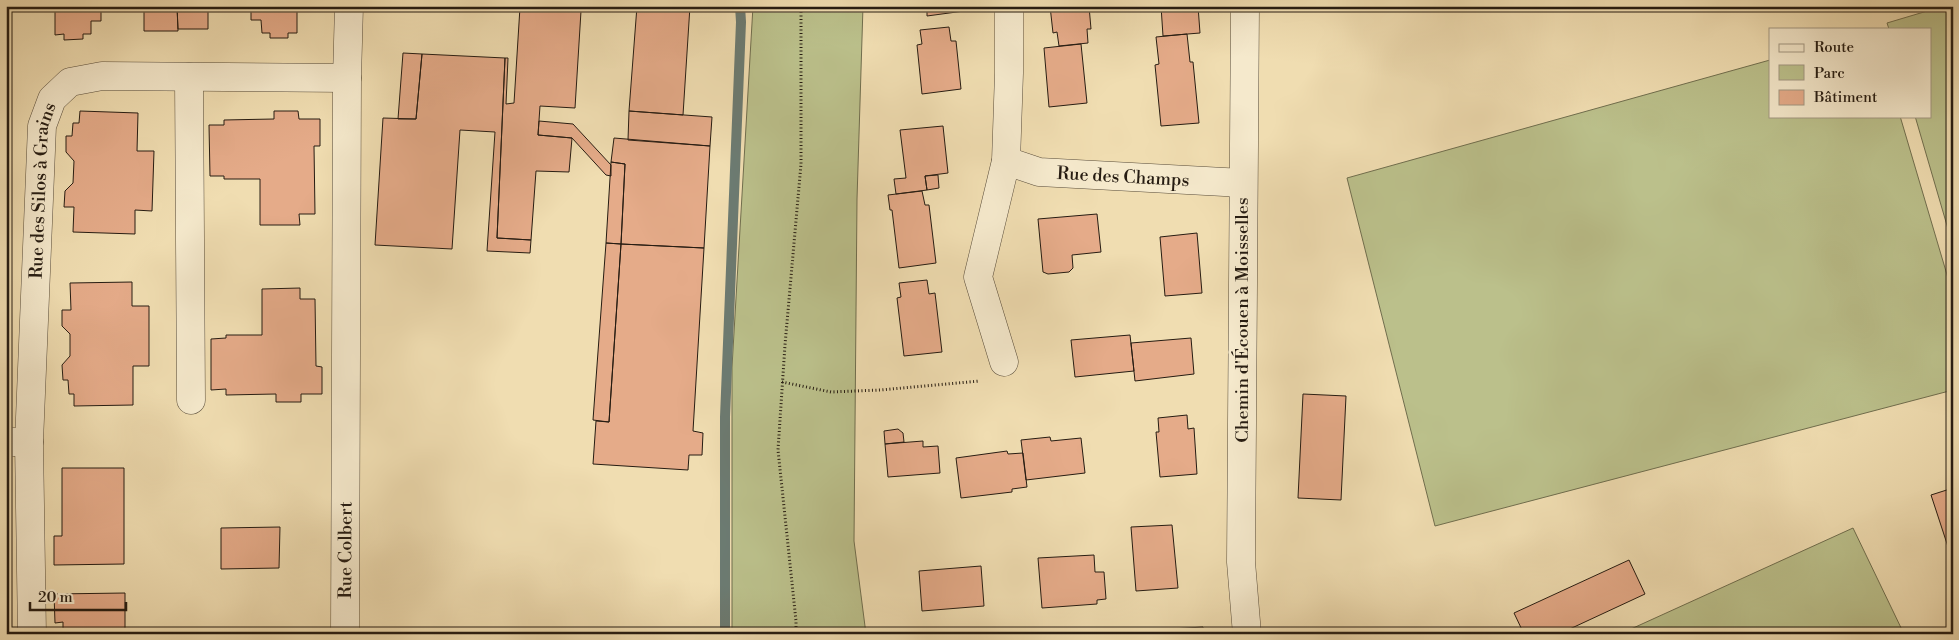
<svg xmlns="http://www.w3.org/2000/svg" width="1959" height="640" viewBox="0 0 1959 640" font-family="'Libre Bodoni',serif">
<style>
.green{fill:#bbc08b;stroke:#706e4e}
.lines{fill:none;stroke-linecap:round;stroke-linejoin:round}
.stream{stroke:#6c7b72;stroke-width:10}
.building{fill:#e5ab89;stroke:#261c12}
.minor-casing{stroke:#584c3a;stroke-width:29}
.path{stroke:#261c12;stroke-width:3;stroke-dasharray:1 2.5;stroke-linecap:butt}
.minor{stroke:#f5e9cc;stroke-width:28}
.labels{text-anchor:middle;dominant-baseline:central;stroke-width:5;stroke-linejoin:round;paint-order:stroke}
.street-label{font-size:18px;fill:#261c12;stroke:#f5e9cc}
</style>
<rect width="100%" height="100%" fill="#f0ddb1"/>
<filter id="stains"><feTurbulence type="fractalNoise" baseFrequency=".004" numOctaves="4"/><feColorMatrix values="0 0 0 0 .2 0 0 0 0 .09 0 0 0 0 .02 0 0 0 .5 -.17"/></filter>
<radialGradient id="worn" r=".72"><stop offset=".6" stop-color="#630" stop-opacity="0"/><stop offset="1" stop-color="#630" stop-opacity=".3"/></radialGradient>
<path class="green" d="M 753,6 L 863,6 L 857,199 L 854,541 L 866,634 L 732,634 L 732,367 Z
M 1944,6 L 1953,6 L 1953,246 L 1915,116 L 1930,116 L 1930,29 L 1889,29 L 1887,23 Z
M 1770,60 L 1770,116 L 1900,116 L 1953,295 L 1953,390 L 1435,526 L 1347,178 Z
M 1853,528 L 1904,634 L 1620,634 Z"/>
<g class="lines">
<path class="stream" d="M 725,634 L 725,417 L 741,22 L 740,6"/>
</g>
<path class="building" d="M 55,6 L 101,6 L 101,21 L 91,21 L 91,34 L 83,34 L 83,39 L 64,40 L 64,34 L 55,35 Z
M 144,6 L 177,6 L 178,31 L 144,31 Z
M 177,6 L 208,6 L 208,29 L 178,29 Z
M 251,6 L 297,6 L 297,33 L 288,33 L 288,38 L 270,38 L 270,33 L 262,33 L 261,20 L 251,20 Z
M 637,6 L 690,6 L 683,115 L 629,111 Z
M 927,6 L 963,6 L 964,11 L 927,16 Z
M 1050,6 L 1089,6 L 1091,29 L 1087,29 L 1088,43 L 1059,46 L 1057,32 L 1053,33 Z
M 1161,6 L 1198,6 L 1200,33 L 1163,36 Z
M 520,7 L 581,11 L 575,108 L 540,106 L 538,135 L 572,138 L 569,172 L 536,171 L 531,240 L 497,238 L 505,58 L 508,58 L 506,104 L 514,103 Z
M 949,27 L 951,41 L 956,41 L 961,89 L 922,94 L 917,45 L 922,44 L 920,30 Z
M 1187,34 L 1190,62 L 1193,62 L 1199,123 L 1161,126 L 1155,65 L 1159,64 L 1156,37 Z
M 1081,44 L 1087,103 L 1049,107 L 1044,48 Z
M 403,53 L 422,54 L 416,119 L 398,119 Z
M 422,54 L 505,58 L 497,238 L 531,240 L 530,253 L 487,251 L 495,132 L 460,130 L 452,249 L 375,245 L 383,118 L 416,119 Z
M 80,111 L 138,113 L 137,151 L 154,151 L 152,211 L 135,210 L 135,234 L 73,232 L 74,207 L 64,207 L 65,191 L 73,183 L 74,161 L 66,152 L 66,136 L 72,136 L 73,123 L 79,123 Z
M 274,111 L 298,111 L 299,119 L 320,119 L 320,146 L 314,146 L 315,214 L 299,214 L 300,225 L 260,225 L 260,179 L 224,179 L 224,176 L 210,176 L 209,125 L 224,125 L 224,120 L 274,119 Z
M 629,111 L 712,117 L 710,146 L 628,140 Z
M 539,121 L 573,124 L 611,165 L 611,176 L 606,175 L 572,138 L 538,135 Z
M 943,126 L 948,173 L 925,176 L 927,190 L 896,194 L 894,179 L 906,178 L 900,130 Z
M 614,138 L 710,146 L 704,248 L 621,244 L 625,164 L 611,162 Z
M 611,162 L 625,164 L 621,244 L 606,243 Z
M 938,175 L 939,188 L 927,190 L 925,176 Z
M 922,191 L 925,205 L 929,205 L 936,263 L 899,268 L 892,210 L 890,210 L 888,195 Z
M 1097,214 L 1101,252 L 1072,255 L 1073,268 L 1069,272 L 1048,274 L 1043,272 L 1038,219 Z
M 1197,233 L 1202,293 L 1165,296 L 1160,237 Z
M 606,243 L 621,244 L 609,422 L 593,420 Z
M 621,244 L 704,248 L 693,431 L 703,433 L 702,455 L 689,455 L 688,470 L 593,464 L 596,421 L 609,422 Z
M 927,280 L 929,294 L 935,293 L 942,352 L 904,356 L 897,298 L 901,297 L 899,283 Z
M 132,282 L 132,306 L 149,306 L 149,366 L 133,366 L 133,405 L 74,406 L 74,394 L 69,394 L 68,380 L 63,380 L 62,365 L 70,356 L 70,334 L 62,326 L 62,310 L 71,310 L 70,283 Z
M 300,288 L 300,299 L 315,299 L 316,366 L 322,367 L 322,394 L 301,394 L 301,402 L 276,402 L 276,394 L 226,395 L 226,389 L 211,390 L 211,339 L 226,338 L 226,335 L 262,335 L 262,289 Z
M 1130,335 L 1134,371 L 1075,377 L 1071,340 Z
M 1191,338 L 1194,374 L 1135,381 L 1131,343 Z
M 1303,394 L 1346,396 L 1341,500 L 1298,498 Z
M 1187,415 L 1188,429 L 1194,428 L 1197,474 L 1160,477 L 1156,432 L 1159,432 L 1158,418 Z
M 898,429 L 903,433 L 904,442 L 885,444 L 884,431 Z
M 1050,437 L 1051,441 L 1081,438 L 1085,473 L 1026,480 L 1021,440 Z
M 923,441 L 923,447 L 938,446 L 940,473 L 888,477 L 885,444 Z
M 1007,451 L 1008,454 L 1023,453 L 1027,487 L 1012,489 L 1012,492 L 961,498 L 956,458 Z
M 62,468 L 124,468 L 124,564 L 54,565 L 54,536 L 62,536 Z
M 1953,488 L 1953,562 L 1931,495 Z
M 1172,525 L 1178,588 L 1136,591 L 1131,527 Z
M 280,527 L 279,568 L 221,569 L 221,528 Z
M 1094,555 L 1095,572 L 1104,572 L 1106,599 L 1097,600 L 1097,604 L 1042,608 L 1038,558 Z
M 1629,560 L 1645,594 L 1559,634 L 1524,634 L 1514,613 Z
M 981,566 L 984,606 L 922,611 L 919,571 Z
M 125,593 L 125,634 L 63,634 L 63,622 L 55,623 L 54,594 Z
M 1203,627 L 1203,634 L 1172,634 L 1171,629 Z"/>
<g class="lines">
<g class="minor-casing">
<g id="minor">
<path d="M 1245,6 L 1241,562 L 1247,634"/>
<path d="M 189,77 L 191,400"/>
<path id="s1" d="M 1006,161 L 1039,172 L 1243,183"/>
<path d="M 1004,362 L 978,277 L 1006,161 L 1009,73 L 1009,6"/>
<path id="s2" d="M 6,442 L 29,442 L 42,126 L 52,99 L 70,82 L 102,76 L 347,78"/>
<path d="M 29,442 L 32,634"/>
<path id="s3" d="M 345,634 L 347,78 L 349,6"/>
</g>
</g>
<path class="path" d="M 782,382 L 831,392 L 880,390 L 980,381
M 796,634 L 796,621 L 778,450 L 785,345 L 801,164 L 801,6"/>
<use href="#minor" class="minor"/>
</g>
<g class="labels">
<g class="street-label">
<text stroke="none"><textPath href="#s1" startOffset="119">Rue des Champs</textPath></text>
<text stroke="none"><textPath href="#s2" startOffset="275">Rue des Silos à Grains</textPath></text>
<text transform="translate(1242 320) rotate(-90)">Chemin d'Écouen à Moisselles</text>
<text stroke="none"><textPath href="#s3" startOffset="84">Rue Colbert</textPath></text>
</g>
</g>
<rect width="1959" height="640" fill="none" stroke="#f0ddb1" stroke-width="25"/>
<rect x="8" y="8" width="1944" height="625" fill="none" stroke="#261c12" stroke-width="2.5"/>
<rect x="12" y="12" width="1934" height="615" fill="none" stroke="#261c12"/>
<rect x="1769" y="28" width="162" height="90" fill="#f5e9cc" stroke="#a29782"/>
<rect x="1779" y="44" width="25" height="8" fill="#f5e9cc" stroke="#a29782"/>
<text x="1814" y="52" font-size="15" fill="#261c12">Route</text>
<rect x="1779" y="65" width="25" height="15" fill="#bbc08b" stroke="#a29782"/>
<text x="1814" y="78" font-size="15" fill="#261c12">Parc</text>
<rect x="1779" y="90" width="25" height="15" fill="#e5ab89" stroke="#a29782"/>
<text x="1814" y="102" font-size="15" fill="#261c12">Bâtiment</text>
<path d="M30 602v8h96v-8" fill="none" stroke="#261c12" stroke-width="2.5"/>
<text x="38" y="602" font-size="15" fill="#261c12" stroke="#f5e9cc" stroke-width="4" paint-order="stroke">20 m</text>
<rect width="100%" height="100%" filter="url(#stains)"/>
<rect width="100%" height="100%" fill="url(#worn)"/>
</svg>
